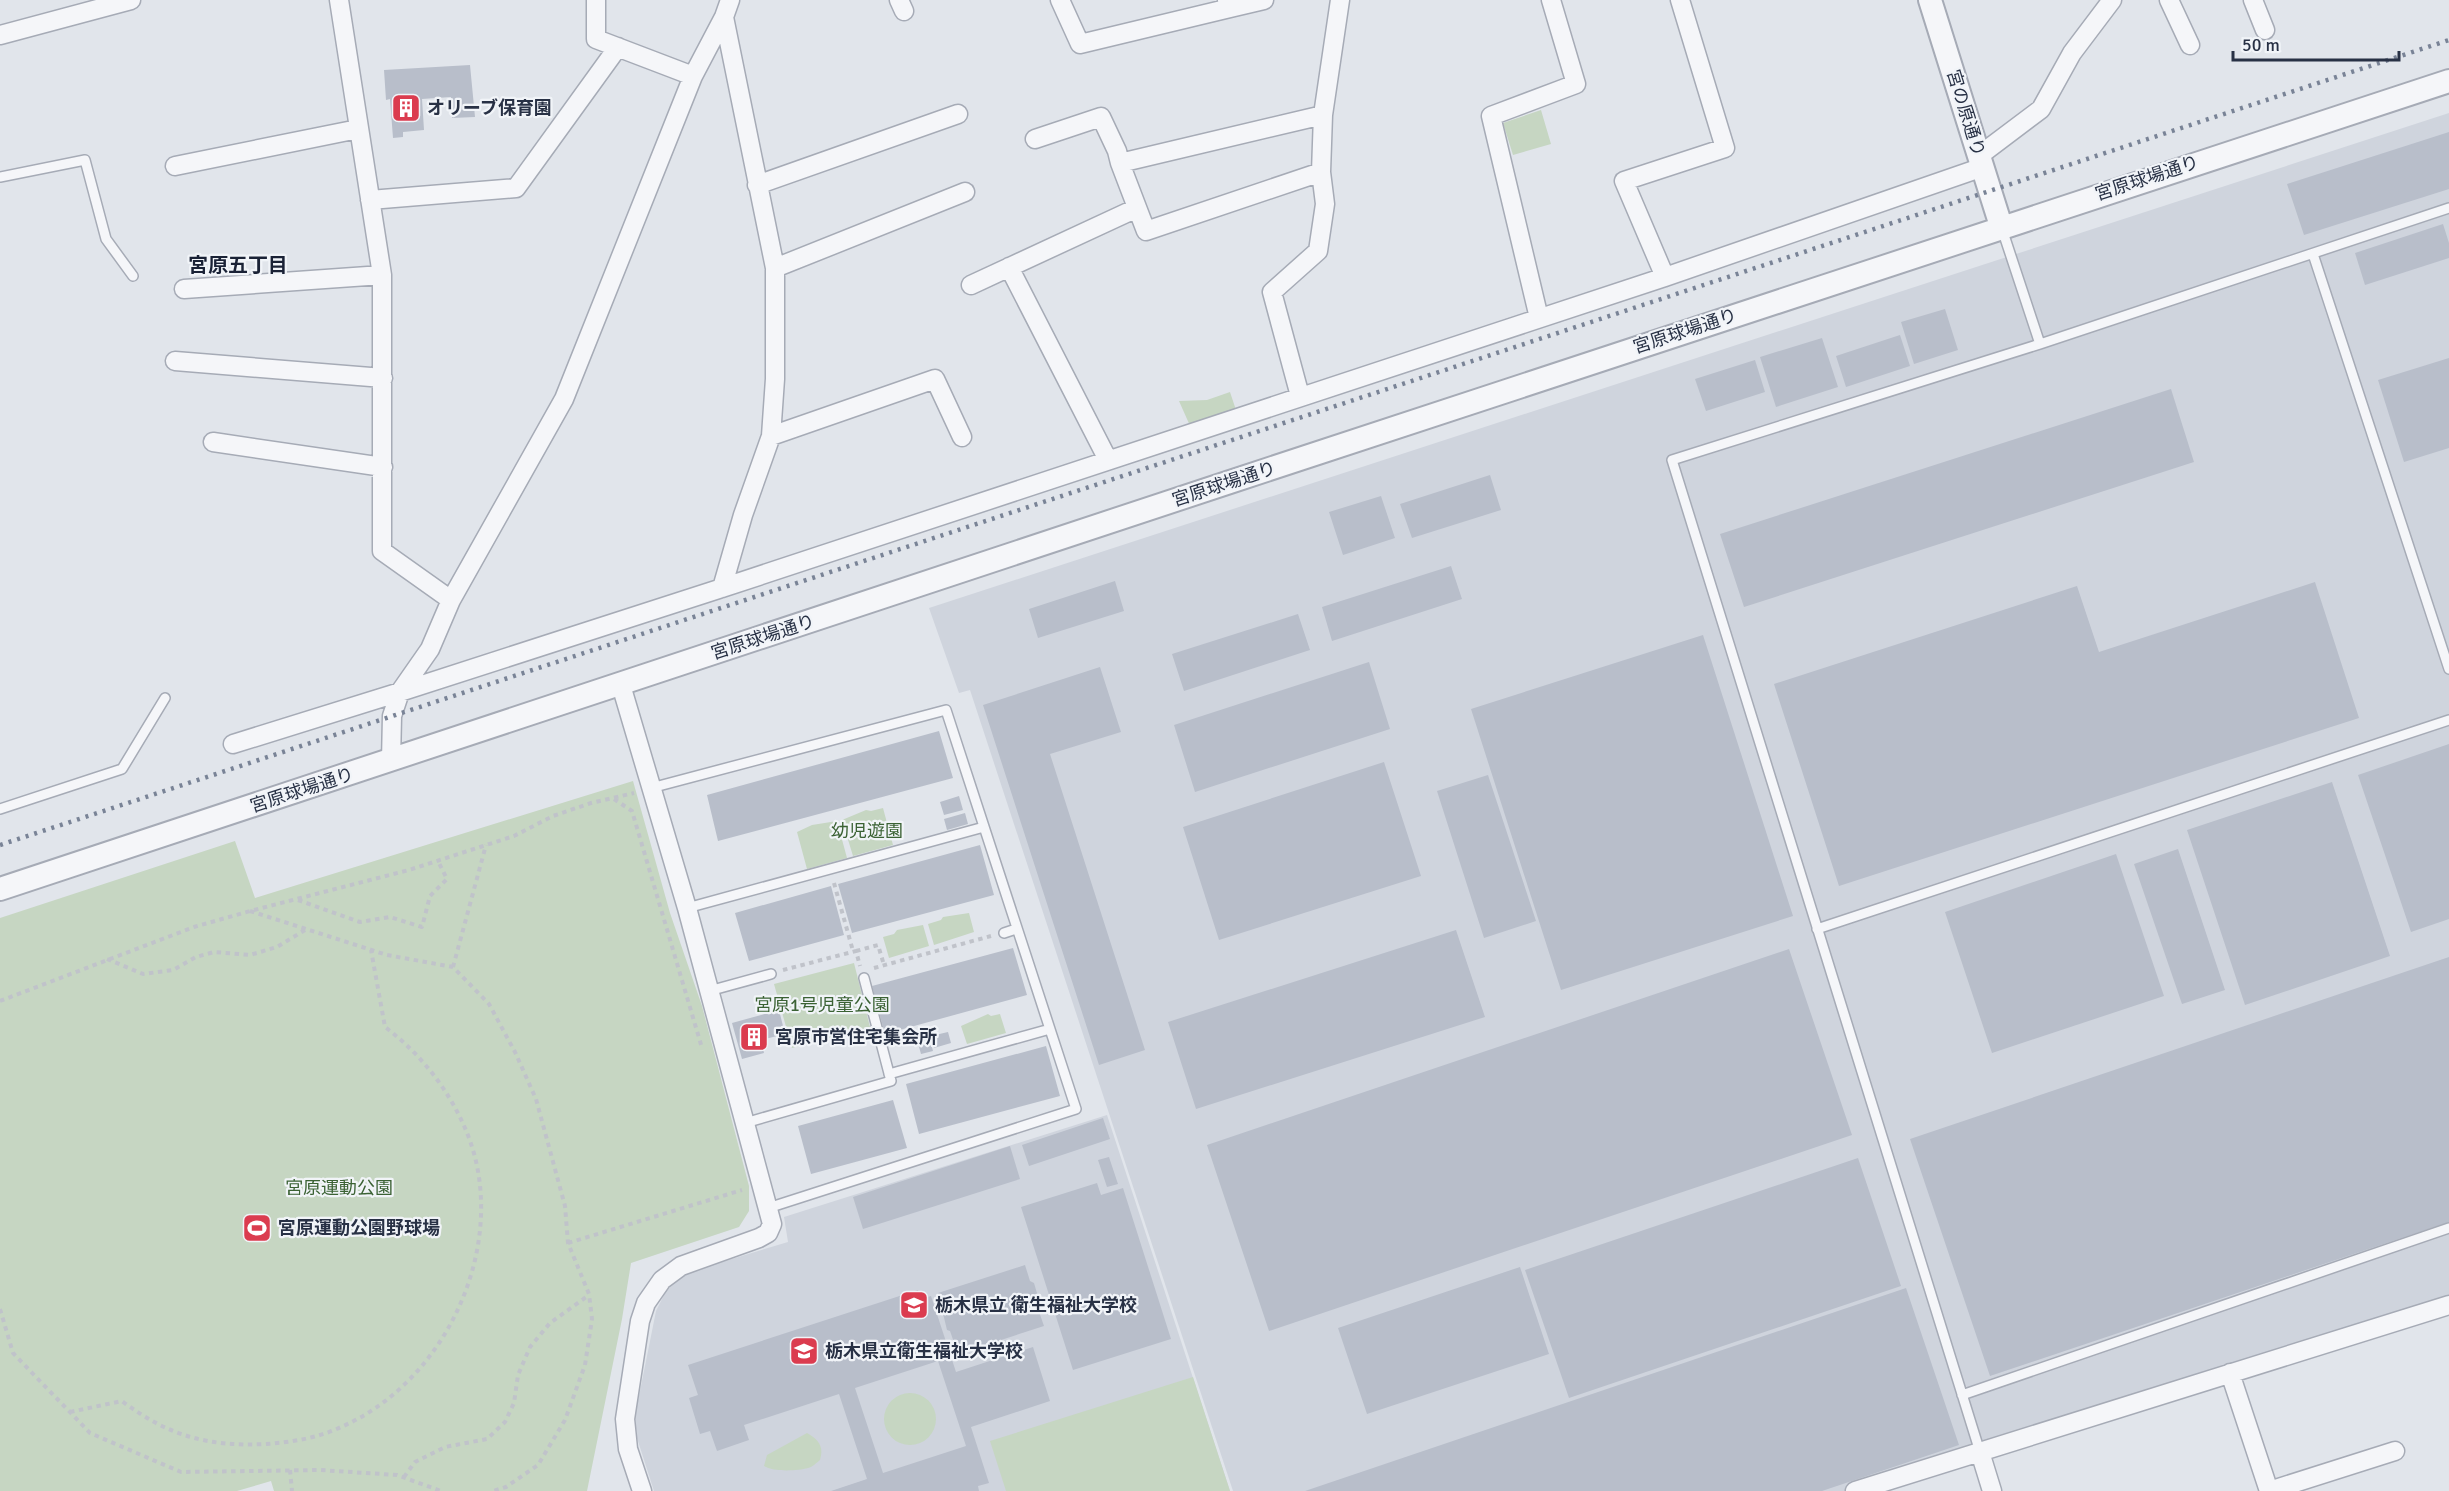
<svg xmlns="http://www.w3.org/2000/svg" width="2449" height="1491" viewBox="0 0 2449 1491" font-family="Signika,'Noto Sans JP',sans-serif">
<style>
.built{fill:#cfd4dd}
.green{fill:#c6d6c2}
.building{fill:#b8beca;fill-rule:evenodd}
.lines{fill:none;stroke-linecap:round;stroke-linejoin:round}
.service-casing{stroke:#a6abb6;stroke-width:12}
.minor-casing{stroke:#a6abb6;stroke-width:21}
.tertiary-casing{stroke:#a6abb6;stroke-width:26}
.path{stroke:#c0c3ca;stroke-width:4;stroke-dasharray:4.5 4.5;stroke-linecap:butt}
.service{stroke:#f5f6f9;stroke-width:9}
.minor{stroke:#f5f6f9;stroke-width:18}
.tertiary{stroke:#f5f6f9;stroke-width:22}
.rail{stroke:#798396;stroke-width:4.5;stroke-dasharray:3 6;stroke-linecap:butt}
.labels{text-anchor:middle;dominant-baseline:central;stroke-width:4.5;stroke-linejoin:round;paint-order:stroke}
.poi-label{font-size:18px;font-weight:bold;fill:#283145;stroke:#f1f4f8;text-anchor:start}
.street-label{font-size:18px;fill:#283145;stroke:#f1f4f8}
.park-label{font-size:18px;fill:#3b6234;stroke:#f1f4f8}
.neighbourhood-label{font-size:20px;font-weight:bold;fill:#1a2236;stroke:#f1f4f8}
</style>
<rect width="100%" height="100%" fill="#e1e5eb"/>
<path class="built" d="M 2449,113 L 2449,1301 L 1852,1491 L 1233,1491 L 970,690 L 959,693 L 929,608 Z
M 1107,1115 L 1230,1491 L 654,1491 L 637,1438 L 635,1416 L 656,1311 L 666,1291 L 676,1281 L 692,1271 L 788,1242 L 784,1217 Z"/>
<path class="green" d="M 1541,110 L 1551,144 L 1513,155 L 1503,123 Z
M 1230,392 L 1237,413 L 1191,428 L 1179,401 L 1207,400 Z
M 633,781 L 670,913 L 702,1006 L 749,1186 L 749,1211 L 739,1227 L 631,1263 L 622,1319 L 587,1491 L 274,1491 L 271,1481 L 237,1491 L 0,1491 L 0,918 L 235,841 L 255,898 Z
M 883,808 L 893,845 L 853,856 L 842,820 L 866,810 L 871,811 Z
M 837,821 L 847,858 L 807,869 L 797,832 L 812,825 Z
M 969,913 L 974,932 L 934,945 L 928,924 L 941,920 L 943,917 Z
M 923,925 L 929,946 L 889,958 L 883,937 L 894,934 L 897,930 Z
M 854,963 L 870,1027 L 792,1048 L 774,984 Z
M 988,1014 L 991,1016 L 1000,1014 L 1006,1033 L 967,1044 L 961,1026 Z
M 1193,1377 L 1230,1491 L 1006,1491 L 990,1441 Z
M884 1419a26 26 0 1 1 52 0a26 26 0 1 1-52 0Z
M 807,1433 C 819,1440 824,1446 820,1460 C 816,1463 813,1467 808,1468 C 797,1471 773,1472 764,1466 L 767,1455 Z"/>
<path class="building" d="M 470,65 L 475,117 L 452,118 L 451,97 L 422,99 L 424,130 L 403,132 L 403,137 L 393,138 L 390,99 L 386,100 L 384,70 Z
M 2449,132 L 2449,189 L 2304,235 L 2287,184 Z
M 2443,224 L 2449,243 L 2449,258 L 2365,285 L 2355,253 Z
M 1945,309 L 1958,350 L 1914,364 L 1901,322 Z
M 1900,335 L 1910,366 L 1846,387 L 1836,356 Z
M 1822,338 L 1838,387 L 1776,407 L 1760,357 Z
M 2449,358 L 2449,448 L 2404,462 L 2378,380 Z
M 1755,360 L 1765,392 L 1706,411 L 1695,379 Z
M 2171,389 L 2194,462 L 1744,607 L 1720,534 Z
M 1490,475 L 1501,510 L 1412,538 L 1400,504 Z
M 1381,496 L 1395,538 L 1343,555 L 1329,512 Z
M 1451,566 L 1462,599 L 1332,641 L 1322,607 Z
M 1115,581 L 1124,611 L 1038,638 L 1029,609 Z
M 2315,582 L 2359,718 L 1839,886 L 1774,684 L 2077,586 L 2099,652 Z
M 1298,614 L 1310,650 L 1184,691 L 1172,654 Z
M 1703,635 L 1793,916 L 1561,990 L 1471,709 Z
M 1369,662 L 1390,729 L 1195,792 L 1174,725 Z
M 1100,667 L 1121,732 L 1050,754 L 1145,1050 L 1099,1065 L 983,705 Z
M 939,731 L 953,778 L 718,841 L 707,795 Z
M 2449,744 L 2449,919 L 2411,932 L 2358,775 Z
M 1384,762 L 1421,876 L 1219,940 L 1183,827 Z
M 1488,775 L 1536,921 L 1484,938 L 1437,791 Z
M 2332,782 L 2390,956 L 2245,1005 L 2187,830 Z
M 959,796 L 963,810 L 944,815 L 940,802 Z
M 965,813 L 968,824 L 947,830 L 944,819 Z
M 980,845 L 994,895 L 852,933 L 838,884 Z
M 2178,849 L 2225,990 L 2182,1004 L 2134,864 Z
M 2116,854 L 2164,996 L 1992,1053 L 1945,912 Z
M 831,886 L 844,935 L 749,961 L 735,913 Z
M 1456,930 L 1485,1017 L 1196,1109 L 1168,1022 Z
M 1013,948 L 1027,995 L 885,1034 L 872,986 Z
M 1789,949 L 1852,1135 L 1269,1331 L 1207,1145 Z
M 2449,957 L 2449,1222 L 1990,1376 L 1910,1139 Z
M 779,1010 L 785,1034 L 761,1040 L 764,1053 L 742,1059 L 732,1023 Z
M 948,1032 L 951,1043 L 934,1048 L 931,1036 Z
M 928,1033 L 933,1051 L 921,1054 L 916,1036 Z
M 1046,1046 L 1060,1096 L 919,1134 L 906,1084 Z
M 893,1100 L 907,1148 L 811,1174 L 798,1126 Z
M 1103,1118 L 1110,1139 L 1029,1166 L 1022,1145 Z
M 1010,1146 L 1020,1179 L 863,1229 L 853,1197 Z
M 1109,1157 L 1118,1184 L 1107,1187 L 1098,1160 Z
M 1858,1158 L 1901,1286 L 1569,1398 L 1525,1270 Z
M 1097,1183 L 1101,1195 L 1123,1188 L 1171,1339 L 1073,1370 L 1021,1207 Z
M 1025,1265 L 1030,1281 L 1034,1283 L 1039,1300 L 1036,1303 L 1044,1326 L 958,1354 L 950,1331 L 947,1330 L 938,1293 Z
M 1520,1267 L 1549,1354 L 1367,1414 L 1338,1328 Z
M 1906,1288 L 1959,1445 L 1822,1491 L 1305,1491 Z
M 918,1290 L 921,1299 L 931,1296 L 956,1372 L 1033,1347 L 1050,1401 L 971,1427 L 989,1483 L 978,1486 L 979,1491 L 831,1491 L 867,1479 L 839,1394 L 744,1425 L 749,1440 L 717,1451 L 710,1431 L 700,1434 L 689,1398 L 698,1395 L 688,1365 ZM 938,1361 L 966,1446 L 883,1473 L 855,1388 Z"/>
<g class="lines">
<g class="service-casing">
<path id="service" d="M 0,177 L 85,160 L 106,239 L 133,276
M 2001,226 L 2040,344
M 2313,254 L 2449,669
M 651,788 L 946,710 L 1076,1109 L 768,1208
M 0,809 L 122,769 L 165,698
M 687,908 L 984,827
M 1817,929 L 2449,720
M 1004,933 L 1016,929
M 709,991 L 771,974
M 889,1074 L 1050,1029
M 745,1123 L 891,1081 L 864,978
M 1962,1395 L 2449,1228
M 1980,1452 L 1672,460 L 2040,344 L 2449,208"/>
</g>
<g class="minor-casing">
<path id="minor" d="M 339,0 L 382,275 L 382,551 L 451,600
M 596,0 L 596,39 L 693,76
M 899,0 L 904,11
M 1060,0 L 1080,44 L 1230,8
M 1227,0 L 1230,8 L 1264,0
M 2169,0 L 2190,45
M 2253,0 L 2265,30
M 0,35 L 131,0
M 1035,139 L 1101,117 L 1117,151 L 1120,163 L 1323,115
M 1980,155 L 2041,109 L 2072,53 L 2112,0
M 1120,163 L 1146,231 L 1321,172
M 175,166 L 358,129
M 757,185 L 958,114
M 370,200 L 516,188 L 618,47
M 1009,267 L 1108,460
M 775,268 L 965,192
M 1665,277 L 1624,181 L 1725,148 L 1680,0
M 971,285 L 1137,208
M 184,289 L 382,275
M 1539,318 L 1491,116 L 1576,84 L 1551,0
M 175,361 L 383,378
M 1300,396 L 1272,292 L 1318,251 L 1325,204 L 1321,172 L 1323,115 L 1340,0
M 771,436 L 935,379 L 962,437
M 213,442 L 383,467
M 722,588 L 743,515 L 771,436 L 775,379 L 775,268 L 724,17
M 621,685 L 687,908 L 772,1224 L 768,1233 L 759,1238 L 681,1266 L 662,1280 L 646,1303 L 640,1321 L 625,1419 L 628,1449 L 642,1491
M 233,744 L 400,692 L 722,588 L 1665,277 L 1983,167
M 391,761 L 392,716 L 400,692 L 430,649 L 451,600 L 564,399 L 693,76 L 724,17 L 730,0
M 2230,1373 L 2269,1491
M 1980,1452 L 1992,1491
M 1855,1491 L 2449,1305
M 2269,1491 L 2395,1451"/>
</g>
<g class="tertiary-casing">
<path id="tertiary" d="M 1930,0 L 2001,226
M 0,889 C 817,622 1631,345 2449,81"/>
</g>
<path class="path" d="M 614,799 L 632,811 L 702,1048
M 834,883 L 853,951
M 298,900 L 360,922 L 390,917 L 422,927 L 430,896 L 447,879 L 438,861
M 250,911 L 387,955 L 453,967 L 489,1004 L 515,1052 L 536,1099 L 565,1206 L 568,1243 L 589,1294 L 592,1319 L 585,1365 L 565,1420 L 538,1465 L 506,1487 L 493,1491
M 856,951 L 878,945 L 884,965
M 107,959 L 143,974 L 173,970 L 196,957 L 214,952 L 250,955 L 277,947 L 305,930
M 453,967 L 486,845
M 874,968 L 991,936
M 783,970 L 856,951 L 860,966
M 0,1001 L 194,927 L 250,911 L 409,870 L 514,836 L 553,816 L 591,803 L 634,793
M 568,1243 L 742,1190
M 0,1309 L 13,1353 L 90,1433 L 181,1472 L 320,1470 L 397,1475 L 441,1491
M 70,1412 L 122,1401 C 168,1436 209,1447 266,1444 C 292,1442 318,1438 341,1427 C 446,1382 509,1246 469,1138 C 452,1093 422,1055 385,1027 L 371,950
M 290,1470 L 292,1491
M 404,1477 L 415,1462 L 445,1447 L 487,1439 L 505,1422 L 514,1403 L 518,1375 L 530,1347 L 550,1323 L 589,1295"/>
<use href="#service" class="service"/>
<use href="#minor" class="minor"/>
<use href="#tertiary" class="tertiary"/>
<path class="rail" d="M 0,845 L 2449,40"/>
</g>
<defs>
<g id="building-square" transform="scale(1.5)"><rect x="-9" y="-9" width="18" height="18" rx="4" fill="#db3c4f" stroke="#f1f4f8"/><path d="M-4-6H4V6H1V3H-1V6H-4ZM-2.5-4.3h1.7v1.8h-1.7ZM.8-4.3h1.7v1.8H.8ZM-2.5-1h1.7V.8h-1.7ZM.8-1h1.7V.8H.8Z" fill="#fff"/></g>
<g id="stadium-square" transform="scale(1.5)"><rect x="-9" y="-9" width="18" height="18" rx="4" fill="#db3c4f" stroke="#f1f4f8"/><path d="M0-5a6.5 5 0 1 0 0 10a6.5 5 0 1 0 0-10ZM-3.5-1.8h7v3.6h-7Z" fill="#fff"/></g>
<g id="university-square" transform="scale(1.5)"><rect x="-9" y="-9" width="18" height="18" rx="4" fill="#db3c4f" stroke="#f1f4f8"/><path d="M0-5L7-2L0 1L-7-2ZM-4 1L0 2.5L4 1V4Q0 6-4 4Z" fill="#fff"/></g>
<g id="school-square" transform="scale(1.5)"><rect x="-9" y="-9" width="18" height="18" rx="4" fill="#db3c4f" stroke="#f1f4f8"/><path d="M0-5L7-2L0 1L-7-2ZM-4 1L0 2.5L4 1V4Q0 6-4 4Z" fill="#fff"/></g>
</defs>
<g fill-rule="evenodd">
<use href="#building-square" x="406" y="108"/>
<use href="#building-square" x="754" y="1037"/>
<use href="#stadium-square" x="257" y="1228"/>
<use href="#university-square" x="914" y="1305"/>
<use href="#school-square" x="804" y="1351"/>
</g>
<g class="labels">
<g class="poi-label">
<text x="427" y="108">オリーブ保育園</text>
<text x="775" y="1037">宮原市営住宅集会所</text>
<text x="278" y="1228">宮原運動公園野球場</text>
<text x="935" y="1305">栃木県立 衛生福祉大学校</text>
<text x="825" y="1351">栃木県立衛生福祉大学校</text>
</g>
<g class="street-label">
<text transform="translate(1966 113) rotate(73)">宮の原通り</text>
<text transform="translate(2147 178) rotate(-18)">宮原球場通り</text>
<text transform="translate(1685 331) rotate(-18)">宮原球場通り</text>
<text transform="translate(1224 484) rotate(-18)">宮原球場通り</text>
<text transform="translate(763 637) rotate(-18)">宮原球場通り</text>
<text transform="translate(302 790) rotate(-18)">宮原球場通り</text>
</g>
<g class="park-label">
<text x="867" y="831">幼児遊園</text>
<text x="822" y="1005">宮原1号児童公園</text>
<text x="339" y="1188">宮原運動公園</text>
</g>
<g class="neighbourhood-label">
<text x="238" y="265">宮原五丁目</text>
</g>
</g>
<path d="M2233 51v9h166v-9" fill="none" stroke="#283145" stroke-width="3"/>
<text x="2242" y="51" font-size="18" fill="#283145" stroke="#f1f4f8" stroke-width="4.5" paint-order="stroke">50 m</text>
</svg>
